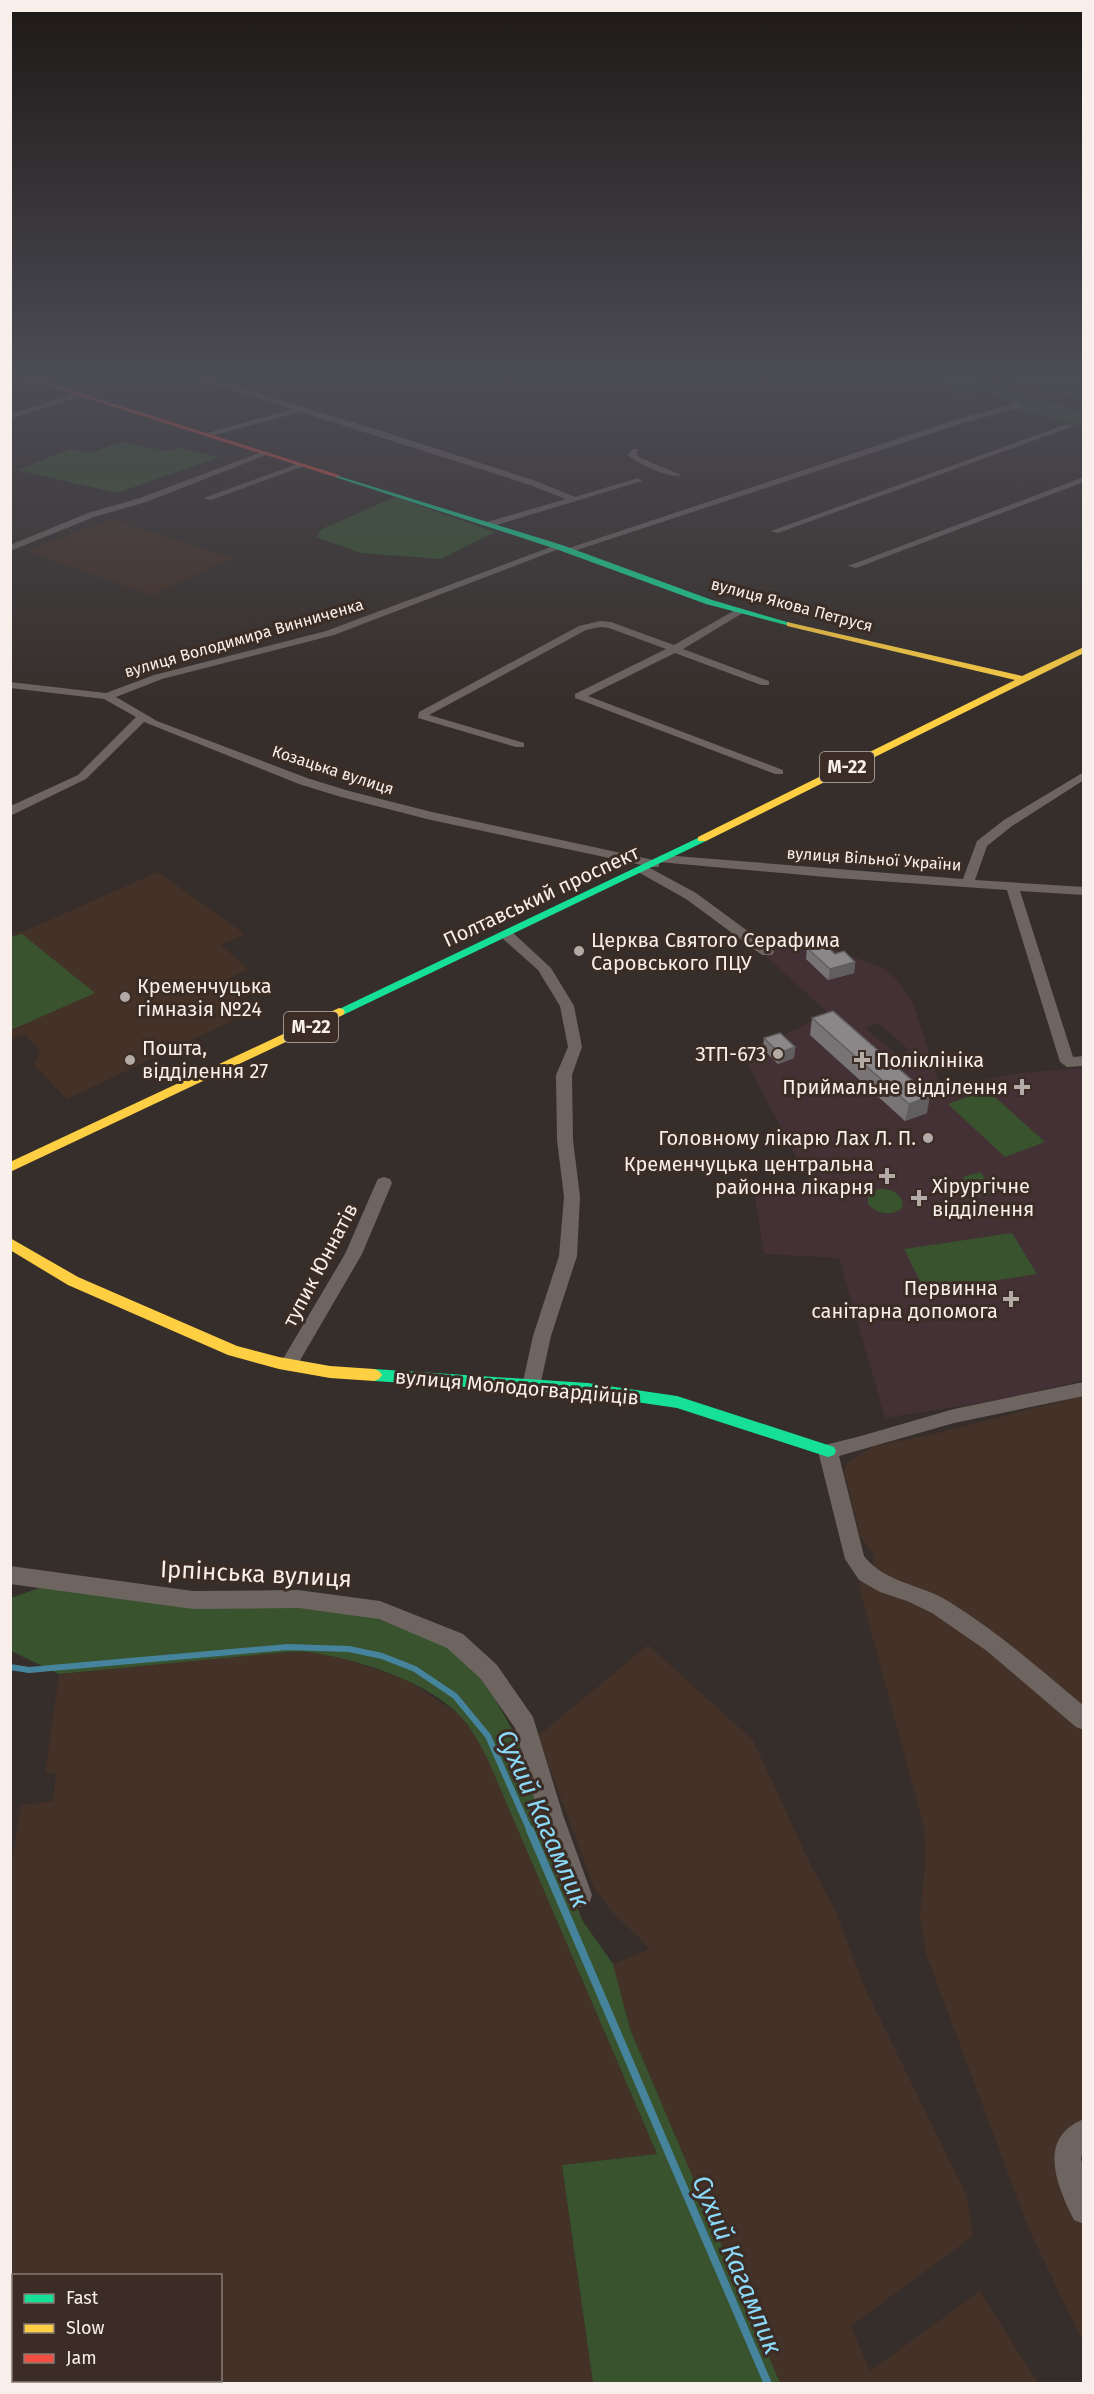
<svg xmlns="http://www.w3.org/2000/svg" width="1094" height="2394" viewBox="0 0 1094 2394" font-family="'Fira Sans',sans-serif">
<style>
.built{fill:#443127;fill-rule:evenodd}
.medical{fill:#443135;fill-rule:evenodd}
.green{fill:#38532e}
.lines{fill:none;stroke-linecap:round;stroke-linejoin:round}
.stream-far1{stroke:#46849d;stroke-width:6}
.stream{stroke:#46849d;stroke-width:8}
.street{fill:#6e6561;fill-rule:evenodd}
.fast{fill:#16e098;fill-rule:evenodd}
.slow{fill:#ffcf43;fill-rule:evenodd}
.jam{fill:#f24e42;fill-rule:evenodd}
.rail{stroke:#726a66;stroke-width:2;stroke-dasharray:1.5 3;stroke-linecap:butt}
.wall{fill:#787475}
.shaded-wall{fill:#615e5f}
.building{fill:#8b8788;stroke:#615e5f;stroke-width:1.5}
.poi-dot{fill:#b4aba7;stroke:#3b2d25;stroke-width:2}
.labels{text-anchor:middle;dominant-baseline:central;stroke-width:6;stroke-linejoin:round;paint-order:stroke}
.far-street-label{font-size:16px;fill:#f8efea;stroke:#3b2d25}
.shield{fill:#3b2d25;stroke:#bfb5af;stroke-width:1.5}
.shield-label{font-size:18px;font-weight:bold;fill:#f8efea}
.street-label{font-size:20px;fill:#f8efea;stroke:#3b2d25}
.poi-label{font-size:20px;fill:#f8efea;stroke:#3b2d25;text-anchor:start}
.near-street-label{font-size:24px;fill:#f8efea;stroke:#3b2d25}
.near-water-label{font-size:26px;font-style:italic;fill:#8cdaf9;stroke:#3b2d25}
</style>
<rect width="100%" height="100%" fill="#362e2a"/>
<path class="built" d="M 112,519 L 233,558 L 151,595 L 26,551 Z
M 158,872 L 245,934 L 221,945 L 248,969 L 230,978 L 232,980 L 224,985 L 255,1010 L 67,1099 L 34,1065 L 40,1051 L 25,1034 L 11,1038 L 11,935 L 27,930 Z
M 1083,1396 L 1083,2342 L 1029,2230 L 926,1954 L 920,1917 L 925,1862 L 924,1828 L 858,1583 L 871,1577 L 874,1555 L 860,1536 L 844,1470 L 849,1461 L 875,1446 L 930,1435 Z
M 648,1645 L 753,1740 L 808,1859 L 836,1912 L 865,1988 L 967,2196 L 973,2236 L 851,2326 L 870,2371 L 980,2291 L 1038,2383 L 780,2383 L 630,2029 L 613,1964 L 650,1949 L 614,1914 L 594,1888 L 538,1736 Z
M 312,1652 L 344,1659 L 405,1679 L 460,1715 L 473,1732 L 488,1760 L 657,2154 L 562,2165 L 593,2383 L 11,2383 L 10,1875 L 21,1805 L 53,1801 L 56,1773 L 45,1773 L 59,1674 L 277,1653 ZM 14,2276 L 220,2276 L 220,2380 L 14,2380 Z"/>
<path class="medical" d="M 792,934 L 883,968 L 898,981 L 913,1003 L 941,1088 L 1021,1073 L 1083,1068 L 1083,1380 L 1010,1398 L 885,1418 L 839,1258 L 764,1254 L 754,1191 L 811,1186 L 741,1051 L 786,1034 L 828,1013 L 755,946 ZM 878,1023 L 909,1050 L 897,1055 L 865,1028 Z"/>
<path class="green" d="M 910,371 L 948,371 L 1083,412 L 1083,429 L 1061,420 L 1013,409 L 1013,401 L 985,392 L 954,395 L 953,385 Z
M 982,371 L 1083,371 L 1083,401 L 1080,400 Z
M 120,442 L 168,451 L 179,448 L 220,457 L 117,493 L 18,470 L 70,449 L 91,453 Z
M 395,497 L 495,532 L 441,559 L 361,553 L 316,537 L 322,529 Z
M 22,934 L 95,993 L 11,1030 L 11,937 Z
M 987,1090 L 1045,1142 L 1005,1157 L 948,1104 Z
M 981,1172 L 993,1194 C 979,1196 968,1199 958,1187 L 965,1176 Z
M 878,1189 C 889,1189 899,1191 903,1203 L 902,1208 C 891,1217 877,1214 868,1204 L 868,1195 Z
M 1012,1233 L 1037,1274 L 925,1291 L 904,1249 Z
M 47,1585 L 272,1605 L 374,1617 L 451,1648 L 483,1678 L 516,1736 L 582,1920 L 613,1964 L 630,2029 L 780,2383 L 593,2383 L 562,2165 L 657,2154 L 488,1760 C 480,1745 473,1730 461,1717 C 429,1682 360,1660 314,1653 C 302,1651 289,1652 277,1653 L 59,1674 L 11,1651 L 11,1598 Z"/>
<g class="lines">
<path class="stream-far1" d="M 10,1667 L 29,1670 L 288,1647 L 349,1649 L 382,1656 L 415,1669 L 455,1696 L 488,1736 L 530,1831"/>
<path class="stream" d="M 530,1830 L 768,2384"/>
<path class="street" d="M 171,371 L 183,371 L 388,433 L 536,481 L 575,497 L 638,478 L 642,481 L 490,527 L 487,526 L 487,522 L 566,499 L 530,485 L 301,412 L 207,437 L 207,433 L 293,409 Z
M 78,393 L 85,395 L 10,419 L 10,414 Z
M 1018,403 L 1022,405 L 1021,407 L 960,424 L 571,552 L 563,550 L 954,420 Z
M 1067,424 L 1074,426 L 778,533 L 771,531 Z
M 632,449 L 638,449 L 636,455 L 641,458 L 681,475 C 673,480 635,463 628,455 Z
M 264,451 L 271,453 L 146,502 L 94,517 L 10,551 L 10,545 L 88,513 L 140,498 Z
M 300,463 L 307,465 L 211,500 L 204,498 Z
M 1084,477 L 1084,482 L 856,568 L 848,566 Z
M 556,545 L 564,547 L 334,635 L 162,679 L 116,697 L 157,721 L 307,778 L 349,791 L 432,812 L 658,861 L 659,856 L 663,855 L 963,879 L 977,841 L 1004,820 L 1084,772 L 1084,780 L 1012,826 L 987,846 L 975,880 L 1084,887 L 1084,895 L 1020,891 L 1073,1057 L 1084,1056 L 1084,1066 L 1067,1067 L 1060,1062 L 1007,890 L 837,878 L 659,862 L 659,867 L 648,867 L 696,893 L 772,949 L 774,952 L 772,955 L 762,955 L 686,899 L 638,872 L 637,869 L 642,865 L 431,820 L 341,797 L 299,784 L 144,722 L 86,779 L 10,816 L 10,806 L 15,804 L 78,775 L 136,717 L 104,699 L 10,688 L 10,682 L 106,693 L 154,675 L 326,631 Z
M 737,609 L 746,611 L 683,649 L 769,681 L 769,685 L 761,685 L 675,653 L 588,696 L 783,770 L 783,774 L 775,774 L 575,698 L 575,694 L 666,649 L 609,628 L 600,627 L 586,630 L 429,715 L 524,743 L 524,747 L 516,747 L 418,718 L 419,712 L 579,626 L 600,621 L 611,622 L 674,645 Z
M 506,930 L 511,931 L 551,968 L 574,1006 L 582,1047 L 572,1075 L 573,1140 L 580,1197 L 577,1256 L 551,1336 L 540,1386 L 538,1391 L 531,1393 L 524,1391 L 522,1386 L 533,1336 L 559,1256 L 564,1197 L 557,1140 L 556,1075 L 568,1047 L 560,1006 L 538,970 L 501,937 L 499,934 Z
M 384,1177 L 390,1179 L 392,1183 L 362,1254 L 295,1369 L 289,1371 L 283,1369 L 280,1364 L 345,1254 L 376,1183 L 378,1179 Z
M 1084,1382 L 1084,1396 L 954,1423 L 839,1456 L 864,1556 C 885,1583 920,1584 948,1601 C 997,1631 1040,1669 1084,1706 L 1084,1730 L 1076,1727 L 987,1651 L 932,1613 L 907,1601 L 880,1592 L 859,1580 L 845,1559 L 818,1451 L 821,1446 L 861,1436 L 954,1409 Z
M 10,1566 L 193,1591 L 298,1590 L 380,1601 L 463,1634 L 497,1665 L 533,1717 L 563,1815 L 592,1895 L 589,1904 L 580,1907 L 571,1904 L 539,1815 L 515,1728 L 481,1679 L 447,1648 L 379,1619 L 298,1608 L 193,1609 L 10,1584 Z
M 1084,2119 L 1084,2150 L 1081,2158 L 1084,2176 L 1084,2224 L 1074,2220 C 1057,2186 1036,2138 1084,2119 Z"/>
<path class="fast" d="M 335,475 L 562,545 L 712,600 L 794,624 L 790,626 L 706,604 L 556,549 L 335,477 Z
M 702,836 L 706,837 L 706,841 L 343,1015 L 335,1015 L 333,1012 Z
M 374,1369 L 588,1383 L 677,1396 L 834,1447 L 836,1451 L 834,1455 L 828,1457 L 677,1408 L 588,1395 L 374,1381 L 369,1379 L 366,1375 L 369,1371 Z"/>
<path class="slow" d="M 787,622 L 1022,676 L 1084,647 L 1084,653 L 706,841 L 698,841 L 698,837 L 1015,680 L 787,626 Z
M 339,1008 L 343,1009 L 345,1012 L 343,1015 L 10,1172 L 10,1162 Z
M 10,1238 L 78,1277 L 237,1346 L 279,1357 L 330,1366 L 374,1369 L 379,1371 L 382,1375 L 379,1379 L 374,1381 L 330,1378 L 279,1369 L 228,1355 L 68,1285 L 10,1250 Z"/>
<path class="jam" d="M 10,371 L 339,475 L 340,476 L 335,477 L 10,374 Z"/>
<path class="rail" d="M 964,371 L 1084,406"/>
</g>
<path class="wall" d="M 807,948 L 835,954 L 855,962 L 854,973 L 828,980 L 806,959 Z
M 812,1018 L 927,1113 L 905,1121 L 810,1035 Z
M 764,1038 L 795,1047 L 794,1058 L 778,1064 L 763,1049 Z"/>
<path class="shaded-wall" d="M 855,962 L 854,973 L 828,980 L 830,969 Z
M 795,1047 L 794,1058 L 778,1064 L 779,1053 Z
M 930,1096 L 927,1113 L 905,1121 L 909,1104 Z"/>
<path class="building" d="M 823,943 L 835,954 L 844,951 L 855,962 L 830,969 L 807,948 Z
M 833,1011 L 930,1096 L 909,1104 L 812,1018 Z
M 780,1033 L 795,1047 L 779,1053 L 764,1038 Z"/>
<linearGradient id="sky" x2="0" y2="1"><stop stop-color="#1e1917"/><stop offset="0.53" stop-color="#4c4c55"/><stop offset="1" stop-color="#4c4c55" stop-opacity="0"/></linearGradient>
<rect width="1094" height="706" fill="url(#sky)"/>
<g class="poi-dot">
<circle cx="579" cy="951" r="6"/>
<circle cx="125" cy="997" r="6"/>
<circle cx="778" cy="1054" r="6"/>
<circle cx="130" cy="1060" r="6"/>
<path d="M859 1051h6v6h6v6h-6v6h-6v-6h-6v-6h6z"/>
<path d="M1019 1078h6v6h6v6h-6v6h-6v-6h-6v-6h6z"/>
<circle cx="928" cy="1138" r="6"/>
<path d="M884 1167h6v6h6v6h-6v6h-6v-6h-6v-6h6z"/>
<path d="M916 1189h6v6h6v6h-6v6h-6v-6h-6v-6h6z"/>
<path d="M1008 1290h6v6h6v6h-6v6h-6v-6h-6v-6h6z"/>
</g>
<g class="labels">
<g class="far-street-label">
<text transform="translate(792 605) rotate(15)">вулиця Якова Петруся</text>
<text transform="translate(244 638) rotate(-16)">вулиця Володимира Винниченка</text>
<text transform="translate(333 770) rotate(18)">Козацька вулиця</text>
<text transform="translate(874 859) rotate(4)">вулиця Вільної України</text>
</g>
<g class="shield">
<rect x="820" y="752" width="54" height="30" rx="4.5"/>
<rect x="284" y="1012" width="54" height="30" rx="4.5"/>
</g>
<g class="shield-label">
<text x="847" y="767">М-22</text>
<text x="311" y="1027">М-22</text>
</g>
<g class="street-label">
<text transform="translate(541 896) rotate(-25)">Полтавський проспект</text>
<text transform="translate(320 1265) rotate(-62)">тупик Юннатів</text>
<text transform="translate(517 1387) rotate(5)">вулиця Молодогвардійців</text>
</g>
<g class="poi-label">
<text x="591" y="940">Церква Святого Серафима<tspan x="591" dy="23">Саровського ПЦУ</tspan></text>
<text x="137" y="986">Кременчуцька<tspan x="137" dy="23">гімназія №24</tspan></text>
<text x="142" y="1048">Пошта,<tspan x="142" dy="23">відділення 27</tspan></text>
<text x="766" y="1054" text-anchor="end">ЗТП-673</text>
<text x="876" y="1060">Поліклініка</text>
<text x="1008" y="1087" text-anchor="end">Приймальне відділення</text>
<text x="916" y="1138" text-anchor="end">Головному лікарю Лах Л. П.</text>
<text x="874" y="1164" text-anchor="end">Кременчуцька центральна<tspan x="874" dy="23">районна лікарня</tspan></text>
<text x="932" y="1186">Хірургічне<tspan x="932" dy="23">відділення</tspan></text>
<text x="998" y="1288" text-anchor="end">Первинна<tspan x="998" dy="23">санітарна допомога</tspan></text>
</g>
<g class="near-street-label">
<text transform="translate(256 1574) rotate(3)">Ірпінська вулиця</text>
</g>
<g class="near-water-label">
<text transform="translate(543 1819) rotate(66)">Сухий Кагамлик</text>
<text transform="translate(737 2265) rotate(67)">Сухий Кагамлик</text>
</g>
</g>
<rect width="1094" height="2394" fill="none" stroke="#f8efea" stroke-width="24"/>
<rect x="12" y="2274" width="210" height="108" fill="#3b2d25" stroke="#877b74" stroke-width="1.5"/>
<rect x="24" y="2294" width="30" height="9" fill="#16e098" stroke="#877b74" stroke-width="1.5"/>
<text x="66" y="2304" font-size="18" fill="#f8efea">Fast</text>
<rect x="24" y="2324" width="30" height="9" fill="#ffcf43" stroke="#877b74" stroke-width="1.5"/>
<text x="66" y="2334" font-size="18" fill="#f8efea">Slow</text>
<rect x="24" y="2354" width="30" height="9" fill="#f24e42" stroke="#877b74" stroke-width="1.5"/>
<text x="66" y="2364" font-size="18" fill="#f8efea">Jam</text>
</svg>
